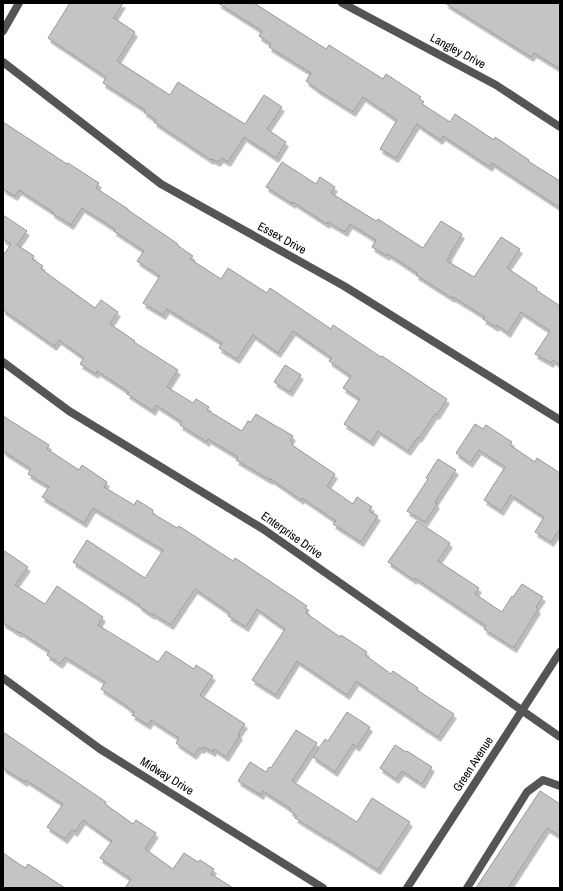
<svg xmlns="http://www.w3.org/2000/svg" width="563" height="891" viewBox="0 0 563 891" font-family="'Archivo Narrow',sans-serif">
<style>
.building{fill:#c4c4c4;stroke:#999;filter:url(#shadow)}
.lines{fill:none;stroke-linecap:round;stroke-linejoin:round}
.lane{stroke:#555;stroke-width:8}
.street{stroke:#555;stroke-width:8}
.labels{text-anchor:middle;dominant-baseline:central;stroke-width:3;stroke-linejoin:round;paint-order:stroke}
.street-label{font-size:12px;fill:#000;stroke:#fff}
</style>
<defs>
<filter id="shadow"><feDropShadow dx="2.5" dy="4.5" stdDeviation="0" flood-color="#0004"/></filter>
</defs>
<rect width="100%" height="100%" fill="#fff"/>
<path class="building" d="M 70,3 L 123,3 L 114,18 L 135,32 L 117,61 L 170,95 L 178,82 L 219,108 L 245,124 L 264,95 L 282,107 L 267,129 L 286,142 L 276,158 L 244,137 L 228,162 L 221,158 L 218,162 L 212,159 L 211,160 L 154,122 L 156,120 L 144,112 L 145,110 L 103,83 L 106,77 L 48,38 Z
M 218,3 L 254,3 L 326,49 L 329,45 L 383,79 L 386,74 L 421,97 L 419,99 L 424,102 L 422,104 L 450,122 L 455,114 L 494,140 L 495,137 L 529,160 L 528,161 L 560,181 L 560,208 L 492,163 L 490,167 L 443,136 L 440,140 L 417,124 L 396,158 L 380,149 L 397,120 L 363,97 L 353,112 L 318,90 L 306,81 L 311,73 L 269,47 L 271,44 L 259,36 L 262,31 Z
M 445,3 L 560,3 L 560,69 L 534,53 L 531,57 Z
M 3,122 L 67,164 L 68,163 L 99,183 L 96,188 L 128,209 L 128,210 L 178,244 L 177,245 L 193,256 L 190,259 L 221,279 L 228,268 L 267,293 L 270,288 L 331,329 L 333,325 L 381,357 L 382,356 L 447,399 L 437,415 L 435,414 L 419,438 L 418,437 L 408,451 L 378,431 L 371,442 L 344,424 L 360,399 L 343,388 L 351,376 L 329,361 L 332,358 L 293,331 L 278,353 L 253,335 L 237,359 L 219,348 L 222,343 L 167,309 L 163,315 L 143,303 L 160,276 L 137,261 L 144,251 L 114,231 L 115,229 L 82,208 L 71,225 L 52,213 L 53,212 L 19,190 L 15,196 L 3,189 Z
M 282,162 L 316,184 L 320,177 L 335,187 L 331,193 L 376,221 L 378,219 L 423,248 L 441,221 L 462,234 L 449,256 L 450,256 L 447,261 L 474,277 L 501,237 L 520,249 L 507,268 L 537,288 L 536,290 L 560,306 L 560,365 L 553,360 L 551,363 L 535,354 L 550,331 L 521,312 L 508,333 L 497,325 L 496,327 L 483,319 L 485,317 L 453,297 L 452,298 L 416,275 L 417,273 L 388,254 L 387,256 L 372,247 L 376,240 L 350,224 L 345,232 L 328,222 L 327,224 L 293,202 L 293,204 L 266,187 Z
M 3,215 L 27,231 L 17,245 L 34,256 L 32,259 L 43,266 L 41,269 L 95,308 L 101,300 L 118,312 L 110,324 L 135,341 L 134,342 L 178,370 L 167,387 L 193,403 L 196,399 L 209,407 L 207,410 L 242,431 L 248,421 L 251,422 L 256,414 L 279,428 L 280,428 L 293,436 L 290,441 L 293,443 L 292,445 L 335,474 L 327,486 L 353,504 L 357,497 L 372,507 L 369,511 L 378,516 L 361,542 L 333,524 L 336,521 L 302,498 L 301,500 L 271,479 L 270,480 L 236,460 L 238,457 L 208,439 L 207,442 L 180,425 L 182,422 L 156,405 L 153,411 L 127,394 L 129,392 L 97,371 L 96,374 L 80,364 L 84,358 L 59,340 L 54,346 L 3,310 L 3,256 L 11,244 L 3,239 Z
M 285,365 L 301,375 L 290,392 L 274,382 Z
M 3,416 L 49,445 L 47,449 L 79,470 L 82,465 L 107,482 L 104,487 L 134,505 L 137,500 L 153,510 L 152,513 L 177,528 L 179,526 L 233,561 L 235,558 L 307,606 L 305,608 L 307,610 L 306,613 L 340,637 L 341,635 L 367,652 L 365,655 L 391,674 L 393,671 L 418,688 L 417,690 L 454,714 L 438,737 L 356,681 L 347,695 L 297,661 L 276,695 L 252,680 L 285,629 L 257,609 L 246,627 L 228,616 L 230,613 L 195,589 L 171,625 L 153,614 L 152,615 L 139,606 L 140,605 L 73,562 L 87,540 L 145,578 L 163,550 L 93,508 L 84,523 L 42,497 L 49,487 L 28,474 L 31,469 L 3,451 Z
M 475,424 L 483,429 L 486,425 L 512,442 L 510,445 L 535,462 L 537,458 L 560,473 L 560,529 L 551,542 L 535,532 L 544,517 L 511,495 L 501,511 L 484,500 L 505,467 L 479,450 L 470,463 L 456,453 Z
M 438,459 L 456,470 L 435,502 L 437,504 L 425,522 L 407,511 L 428,479 L 426,478 Z
M 417,521 L 450,543 L 438,561 L 479,588 L 475,594 L 502,612 L 512,596 L 513,597 L 522,584 L 543,597 L 536,607 L 538,609 L 514,648 L 484,629 L 486,626 L 415,578 L 414,580 L 388,562 Z
M 3,550 L 28,567 L 15,585 L 45,604 L 57,586 L 103,617 L 98,625 L 158,662 L 166,651 L 194,669 L 196,665 L 213,676 L 200,695 L 245,724 L 238,734 L 240,735 L 226,757 L 214,749 L 213,752 L 204,747 L 202,749 L 199,748 L 194,755 L 176,743 L 179,738 L 151,720 L 148,725 L 132,715 L 135,712 L 127,707 L 127,706 L 101,689 L 105,682 L 65,657 L 60,664 L 47,655 L 49,651 L 20,632 L 19,633 L 3,623 Z
M 347,712 L 370,727 L 357,747 L 353,744 L 335,772 L 313,757 L 325,739 L 328,741 Z
M 296,730 L 317,743 L 292,781 L 357,822 L 372,798 L 410,822 L 378,870 L 328,838 L 327,838 L 295,818 L 297,816 L 290,811 L 291,809 L 263,791 L 261,795 L 238,781 L 250,762 L 266,772 L 269,767 L 271,768 Z
M 3,732 L 106,802 L 105,804 L 133,824 L 136,820 L 156,833 L 145,849 L 173,869 L 184,853 L 198,862 L 200,860 L 214,869 L 211,874 L 233,888 L 125,888 L 131,879 L 100,858 L 112,841 L 83,820 L 75,832 L 72,830 L 65,839 L 47,827 L 63,804 L 26,780 L 25,782 L 3,768 Z
M 395,745 L 406,752 L 407,751 L 432,767 L 422,784 L 402,771 L 396,779 L 380,768 Z
M 540,791 L 560,804 L 560,836 L 547,828 L 508,888 L 476,888 Z
M 3,853 L 25,868 L 28,864 L 65,888 L 3,888 Z"/>
<g class="lines">
<path class="lane" d="M 467,888 L 527,792 L 543,780 L 560,786"/>
<path class="street" d="M 342,3 L 496,85 L 560,127
M 3,31 L 19,3
M 3,62 L 161,184 L 344,286 L 560,420
M 3,362 L 69,411 L 263,529 L 560,737
M 3,678 L 100,749 L 323,888
M 407,888 L 560,652"/>
</g>
<g class="labels">
<g class="street-label">
<text transform="translate(458 51) rotate(28)">Langley Drive</text>
<text transform="translate(282 238) rotate(29)">Essex Drive</text>
<text transform="translate(292 535) rotate(35)">Enterprise Drive</text>
<text transform="translate(473 764) rotate(-57)">Green Avenue</text>
<text transform="translate(167 776) rotate(32)">Midway Drive</text>
</g>
</g>
<rect width="563" height="891" fill="none" stroke="#000000" stroke-width="8"/>
</svg>
